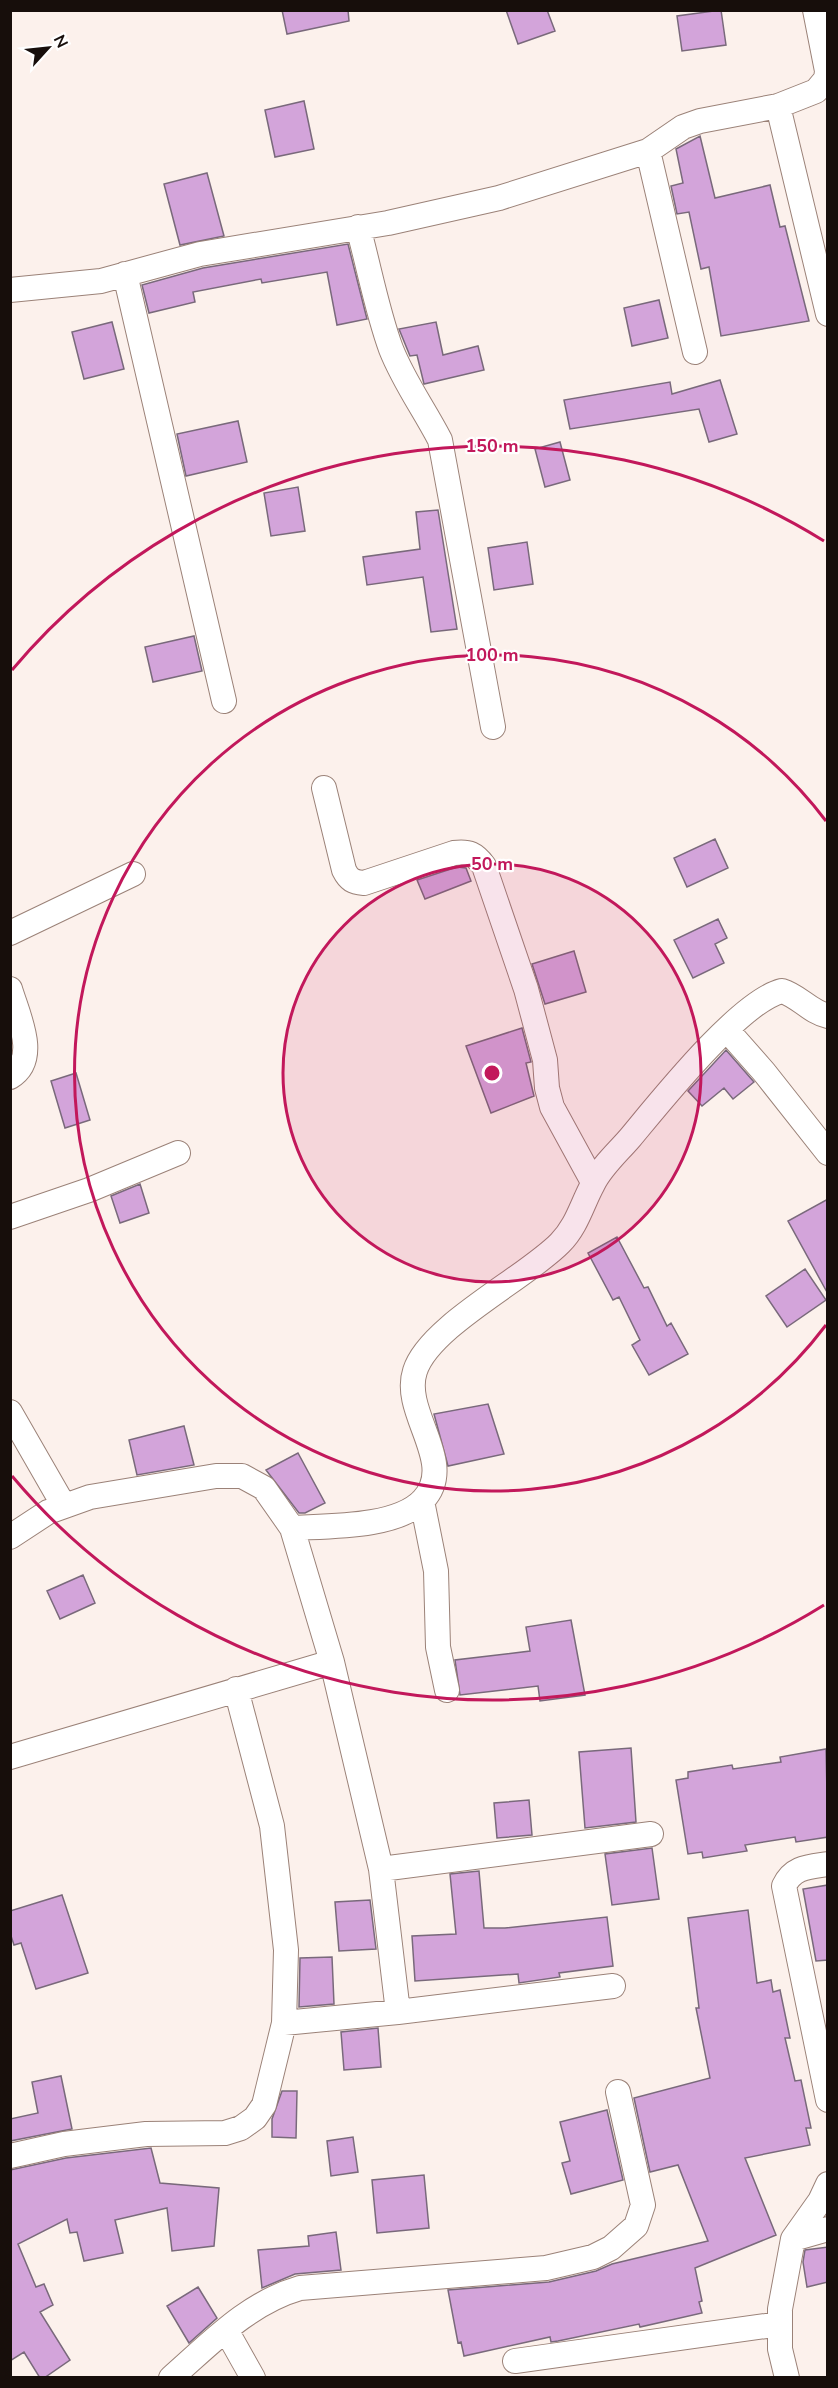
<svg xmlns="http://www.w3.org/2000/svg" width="838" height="2388" viewBox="0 0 838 2388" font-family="'Nunito Sans',sans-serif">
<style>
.building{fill:#d3a4da;stroke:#79697b;stroke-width:1.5}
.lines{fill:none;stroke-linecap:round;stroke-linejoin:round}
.street-casing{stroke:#9b8278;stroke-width:26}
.street{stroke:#fff;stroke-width:24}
.ring{fill:none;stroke:#c2185b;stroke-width:3}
.centre{fill:#c2185b;stroke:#fff;stroke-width:3}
.ring-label{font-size:18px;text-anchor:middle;font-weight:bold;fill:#c2185b;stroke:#fff;stroke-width:4.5;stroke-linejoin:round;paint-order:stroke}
</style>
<rect width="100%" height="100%" fill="#fcf1ec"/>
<path class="building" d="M 282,10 L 348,10 L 349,21 L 287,34 Z
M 506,10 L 547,10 L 555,31 L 518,44 Z
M 721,10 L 726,45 L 682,51 L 677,16 Z
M 304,101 L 314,149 L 275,157 L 265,110 Z
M 700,136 L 715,198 L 770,185 L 780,227 L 785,226 L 809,321 L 721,336 L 709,267 L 701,269 L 689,212 L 677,214 L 671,186 L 683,183 L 676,149 Z
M 207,173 L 224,236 L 180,245 L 164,184 Z
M 348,244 L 367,319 L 337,325 L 327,272 L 262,283 L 261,279 L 193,292 L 195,302 L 149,313 L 142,285 L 203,268 Z
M 659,300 L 668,338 L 632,346 L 624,308 Z
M 112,322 L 124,369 L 84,379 L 72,332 Z
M 436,322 L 443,355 L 478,346 L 484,370 L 424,384 L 417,355 L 410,356 L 399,329 Z
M 720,380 L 737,434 L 709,442 L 699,409 L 570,429 L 564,400 L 670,382 L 672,394 Z
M 238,421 L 247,462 L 186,476 L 177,434 Z
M 560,442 L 570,480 L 545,487 L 535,449 Z
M 298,487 L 305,531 L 271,536 L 264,493 Z
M 438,510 L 457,629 L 431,632 L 423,577 L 367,585 L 363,557 L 420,549 L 416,512 Z
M 527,542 L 533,584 L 494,590 L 488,548 Z
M 194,636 L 202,671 L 153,682 L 145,647 Z
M 715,839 L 728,868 L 687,887 L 674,858 Z
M 457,867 L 466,868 L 471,881 L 425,899 L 417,880 Z
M 718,919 L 727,938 L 715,944 L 724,963 L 693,978 L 674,940 Z
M 574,951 L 586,992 L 545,1004 L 532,964 Z
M 522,1028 L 531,1062 L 526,1063 L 534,1096 L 491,1113 L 466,1046 Z
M 726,1050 L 754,1082 L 733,1099 L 724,1088 L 702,1106 L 688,1091 Z
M 76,1073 L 90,1120 L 65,1128 L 51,1081 Z
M 140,1184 L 149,1213 L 120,1223 L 111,1196 Z
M 828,1199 L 828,1294 L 788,1221 Z
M 617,1237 L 644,1288 L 648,1287 L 667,1326 L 671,1323 L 688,1354 L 649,1375 L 632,1345 L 640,1340 L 619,1297 L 613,1300 L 588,1253 Z
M 805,1269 L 826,1300 L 787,1327 L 766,1296 Z
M 488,1404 L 504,1454 L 448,1466 L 434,1414 Z
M 184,1426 L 194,1465 L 137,1475 L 129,1440 Z
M 298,1453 L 325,1503 L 305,1513 L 299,1513 L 266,1470 Z
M 83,1575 L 95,1603 L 60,1619 L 47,1591 Z
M 571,1620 L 585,1695 L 540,1701 L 538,1686 L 460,1695 L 455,1660 L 530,1651 L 526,1627 Z
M 631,1748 L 636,1822 L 585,1828 L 579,1752 Z
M 826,1749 L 828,1837 L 796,1842 L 795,1837 L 745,1845 L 747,1851 L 703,1858 L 702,1852 L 688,1854 L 676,1780 L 688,1778 L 688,1772 L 732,1765 L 733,1769 L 781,1762 L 780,1757 Z
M 529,1800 L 532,1835 L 497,1838 L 494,1803 Z
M 652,1848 L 659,1899 L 612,1905 L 605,1854 Z
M 479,1871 L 484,1928 L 505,1928 L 607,1917 L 613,1966 L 559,1973 L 560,1977 L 519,1983 L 518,1974 L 415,1981 L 412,1936 L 456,1934 L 450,1874 Z
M 828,1885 L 828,1960 L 816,1961 L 803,1889 Z
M 62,1895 L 88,1973 L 36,1989 L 21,1943 L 14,1945 L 10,1933 L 10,1911 Z
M 370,1900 L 376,1949 L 339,1951 L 335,1902 Z
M 748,1910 L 757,1983 L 771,1980 L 773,1992 L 780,1990 L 790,2038 L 785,2038 L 795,2081 L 801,2080 L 811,2128 L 806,2128 L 810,2145 L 745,2158 L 776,2235 L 695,2268 L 702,2301 L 699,2302 L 702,2313 L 640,2327 L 639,2324 L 558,2341 L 551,2342 L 550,2337 L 464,2356 L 461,2342 L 458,2343 L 448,2290 L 549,2282 L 596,2271 L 612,2264 L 708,2241 L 678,2165 L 650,2172 L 634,2098 L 710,2078 L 696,2008 L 699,2008 L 688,1918 Z
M 332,1957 L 334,2004 L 299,2007 L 300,1958 Z
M 378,2028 L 381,2067 L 344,2070 L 341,2032 Z
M 61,2076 L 72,2129 L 10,2141 L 10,2119 L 38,2113 L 32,2082 Z
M 282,2091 L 297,2091 L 296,2138 L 272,2137 L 272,2119 Z
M 607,2110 L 623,2180 L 571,2194 L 562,2163 L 570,2161 L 560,2122 Z
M 353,2137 L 358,2172 L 331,2176 L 327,2141 Z
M 151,2148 L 160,2183 L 219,2188 L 214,2246 L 172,2251 L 167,2208 L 115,2220 L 123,2253 L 84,2261 L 77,2232 L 70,2233 L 67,2219 L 18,2244 L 36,2287 L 44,2284 L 53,2305 L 40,2312 L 70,2360 L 44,2378 L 40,2378 L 24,2352 L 10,2361 L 10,2170 L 66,2158 Z
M 424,2175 L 429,2228 L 377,2233 L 372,2180 Z
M 336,2232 L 341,2270 L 295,2274 L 262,2288 L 258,2250 L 309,2246 L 308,2236 Z
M 828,2247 L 828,2282 L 807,2287 L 803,2262 L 805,2250 Z
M 198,2287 L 217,2318 L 189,2343 L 167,2306 Z"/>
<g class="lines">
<g class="street-casing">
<path id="street" d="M 778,106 L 828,314
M 648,151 L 695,352
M 358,227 C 369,267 377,311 391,349 C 404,382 424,409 440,440 L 493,727
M 125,274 L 224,701
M 10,290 L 101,281 L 200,254 L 388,223 L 499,198 L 648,151 L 683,127 L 700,121 L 778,106 L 816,91 L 826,79 L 827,71 L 815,10
M 324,788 L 344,870 C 349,880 353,882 364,883 L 454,853 C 469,851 475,854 484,866 L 526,989 L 545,1060 L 547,1088 L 552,1107 L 593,1182
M 10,933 L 133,874
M 10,989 C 18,1016 40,1059 10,1077
M 727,1030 L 764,1072 L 828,1153
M 10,1217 L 89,1190 L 178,1153
M 10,1412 L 64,1506
M 422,1501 L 436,1571 L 438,1647 L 447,1690
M 292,1528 C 328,1526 397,1528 423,1500 C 458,1463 401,1413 415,1371 C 429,1326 526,1278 560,1243 C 577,1226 582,1204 593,1184 C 601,1167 618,1152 630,1138 C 660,1102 740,1001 782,991 C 799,996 810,1012 828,1016
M 10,1537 L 48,1512 L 90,1497 L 216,1476 L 242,1476 L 264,1488 L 292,1528 L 332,1662 L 381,1869 L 398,2012
M 10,1757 L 332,1662
M 828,1864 C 808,1867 793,1867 784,1886 L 828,2100
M 381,1869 L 651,1834
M 284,2023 L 398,2012 L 613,1986
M 10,2156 L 64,2144 L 146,2134 L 225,2133 L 241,2128 L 255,2118 L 264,2105 L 284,2023 L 286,1950 L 272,1826 L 236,1689
M 793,2239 L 828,2229
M 226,2330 L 253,2378
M 515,2361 L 780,2324
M 171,2378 C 211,2343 248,2303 300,2288 L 546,2268 L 593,2257 L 611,2248 L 636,2226 L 643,2205 L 618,2092
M 787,2378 L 780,2349 L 780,2309 L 793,2239 L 820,2201 L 828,2184"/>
</g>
<use href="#street" class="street"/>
</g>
<circle cx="492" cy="1073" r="209" fill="#c2185b" fill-opacity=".12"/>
<g class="ring">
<circle cx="492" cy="1073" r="209"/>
<path d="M826 1325A418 418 0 1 1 826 821"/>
<path d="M824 1605A627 627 0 0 1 12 1476M12 670A627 627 0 0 1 824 541"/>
</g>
<circle cx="492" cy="1073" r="9" class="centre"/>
<g class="ring-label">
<text x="492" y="452">150 m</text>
<text x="492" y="661">100 m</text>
<text x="492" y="870">50 m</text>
</g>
<rect width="838" height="2388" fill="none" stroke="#170e0b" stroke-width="24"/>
<g transform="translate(48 48) rotate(63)" stroke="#ffffff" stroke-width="4.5" paint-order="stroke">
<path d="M0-4.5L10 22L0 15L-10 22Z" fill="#170e0b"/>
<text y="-9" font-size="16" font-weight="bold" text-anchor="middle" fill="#170e0b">N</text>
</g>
</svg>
